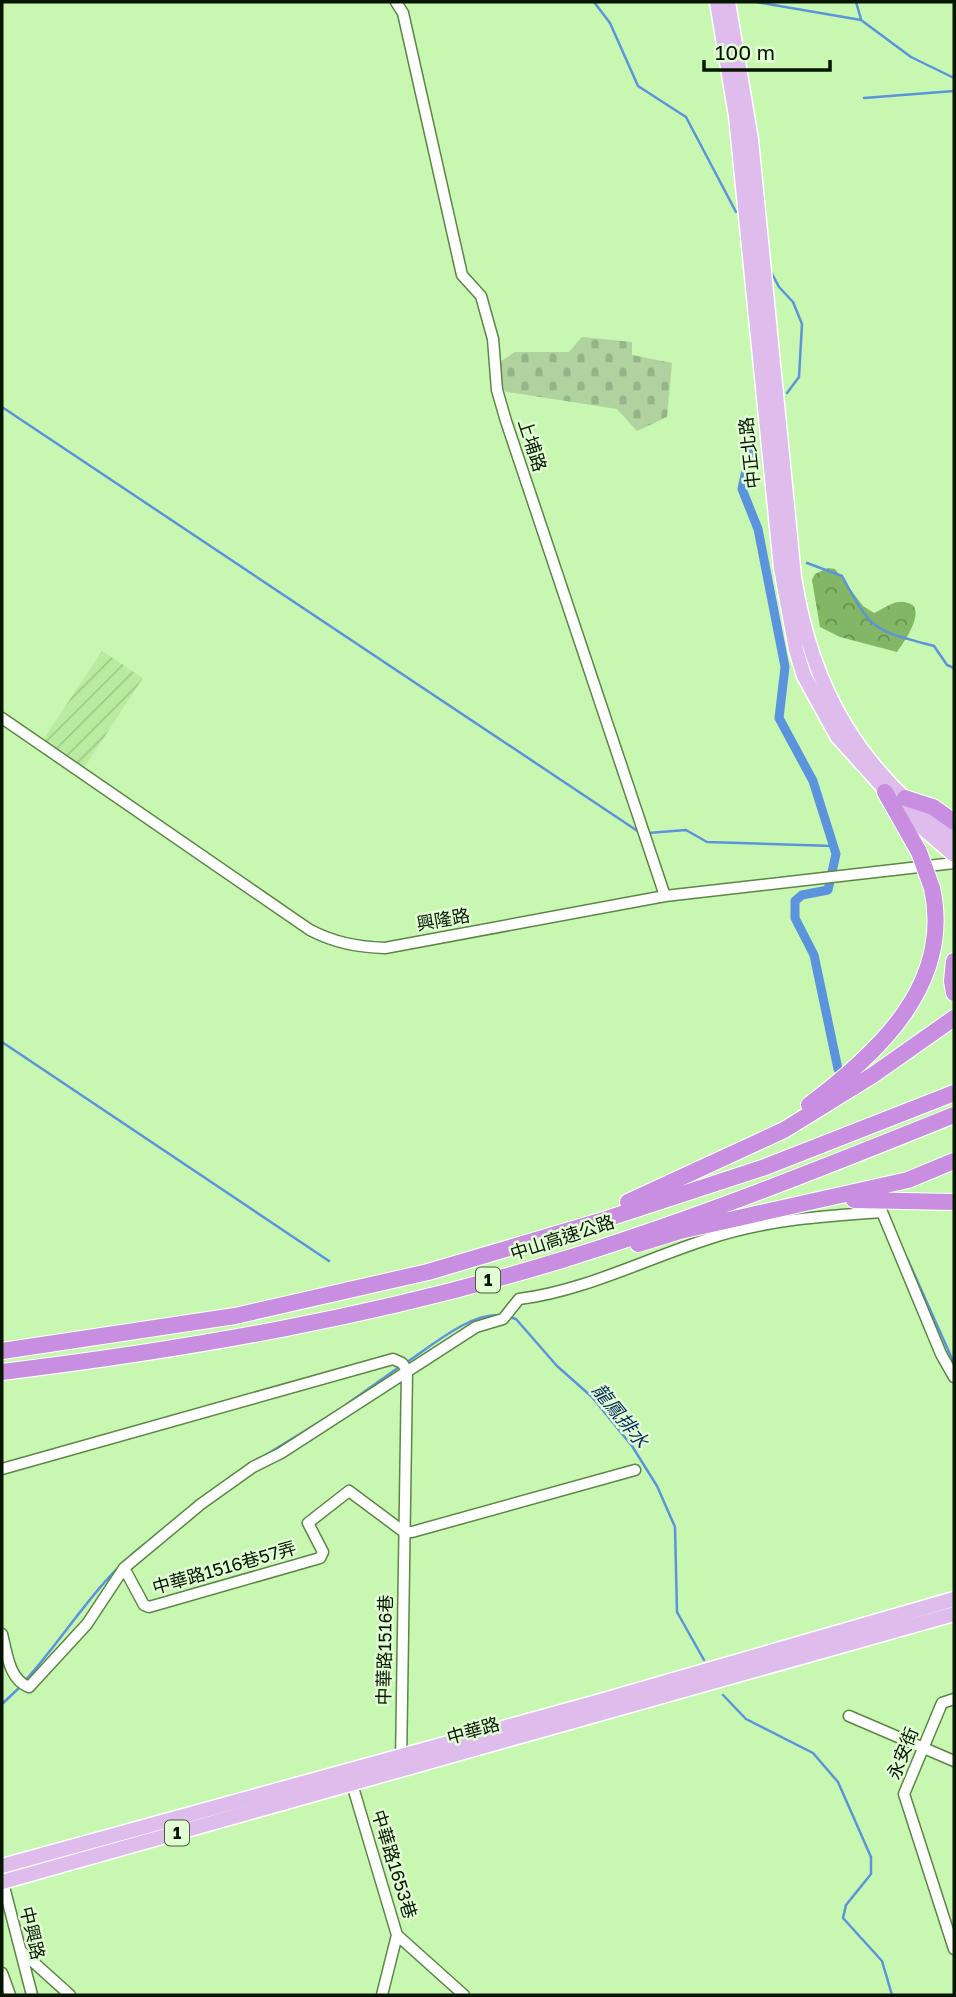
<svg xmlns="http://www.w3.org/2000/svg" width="956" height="1997" viewBox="0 0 956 1997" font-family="'Golos Text','Noto Sans TC',sans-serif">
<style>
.industrial{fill:url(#industrial-furrows)}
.forest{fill:url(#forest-crowns)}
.cemetery{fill:url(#cemetery-stones)}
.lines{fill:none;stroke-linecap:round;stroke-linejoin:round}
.stream{stroke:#5b94dd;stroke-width:2.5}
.canal{stroke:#5b94dd;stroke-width:9}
.minor-casing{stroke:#5c8646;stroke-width:13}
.major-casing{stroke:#fff;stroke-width:17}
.highway-casing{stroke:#fff;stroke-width:18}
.minor{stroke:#fff;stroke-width:10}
.major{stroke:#debcec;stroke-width:14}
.highway{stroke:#c88fe0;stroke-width:16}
.highway-bridge-casing{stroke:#fff;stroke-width:18;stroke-linecap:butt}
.highway-bridge{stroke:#c88fe0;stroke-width:16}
.labels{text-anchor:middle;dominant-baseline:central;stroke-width:5;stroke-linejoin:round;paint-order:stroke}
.shield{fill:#e2fed5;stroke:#485c40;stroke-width:2}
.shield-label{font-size:16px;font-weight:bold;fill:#061600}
.street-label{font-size:18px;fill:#061600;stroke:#e2fed5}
.water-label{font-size:19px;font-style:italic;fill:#052c5b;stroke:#e2fed5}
</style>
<defs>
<pattern id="industrial-furrows" width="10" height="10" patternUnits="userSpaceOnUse" patternTransform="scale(1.75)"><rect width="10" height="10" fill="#b9eca1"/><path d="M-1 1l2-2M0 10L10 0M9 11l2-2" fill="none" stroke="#9eca89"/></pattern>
<pattern id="forest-crowns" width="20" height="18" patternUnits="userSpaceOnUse" patternTransform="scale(1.75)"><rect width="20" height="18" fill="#81b765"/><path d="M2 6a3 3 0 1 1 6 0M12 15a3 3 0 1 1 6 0" fill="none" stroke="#689451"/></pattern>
<pattern id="cemetery-stones" width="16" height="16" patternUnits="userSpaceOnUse" patternTransform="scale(1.75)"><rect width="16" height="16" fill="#afd29f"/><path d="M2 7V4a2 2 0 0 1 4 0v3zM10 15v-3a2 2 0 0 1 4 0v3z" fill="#95b487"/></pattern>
</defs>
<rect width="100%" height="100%" fill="#c8f7b1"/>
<path class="industrial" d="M 102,651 L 143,678 L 84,768 L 43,740 Z"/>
<path class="forest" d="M 828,568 L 835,569 L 863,606 L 874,613 C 881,610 892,602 899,602 C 933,600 906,640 897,652 L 840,637 L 820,627 L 812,580 L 815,574 Z"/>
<path class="cemetery" d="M 582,337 L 632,342 L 632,355 L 672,363 L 667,417 L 637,431 L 617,409 L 502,391 L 497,364 L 515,352 L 569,352 Z"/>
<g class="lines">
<path class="stream" d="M 594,2 L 610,23 L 638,86 L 686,117 L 736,212
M 756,2 L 861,20 L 911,57 L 954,78
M 856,2 L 861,19
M 864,98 L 954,91
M 770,270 L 779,287 L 793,302 L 802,324 L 799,377 L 787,393
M 2,407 L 642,834
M 807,563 L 842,576 C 872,632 874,630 934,646 L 947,665 L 954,668
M 648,833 L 686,830 L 707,842 L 833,846
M 2,1042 L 329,1261
M 907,1258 L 954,1363
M 509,1317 L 516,1319 L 557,1366 L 592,1397 L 632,1446 L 657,1486 L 675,1527 L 677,1612 L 704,1660
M 407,1362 C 430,1347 475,1309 502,1316
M 347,1404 L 402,1365
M 264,1456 L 339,1410
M 24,1682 C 65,1637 97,1580 146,1543
M 723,1695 L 746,1719 L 813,1753 L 838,1782 L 871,1857 L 871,1874 L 846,1905 L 843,1918 L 882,1961 L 892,1995
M 2,1704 L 20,1687"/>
<path class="canal" d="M 753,437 L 742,489 L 758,529 L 785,667 L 779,718 L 813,781 L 836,854 L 828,890 L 802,895 L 795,901 L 795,918 L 814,955 L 838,1069"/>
<g class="minor-casing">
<path id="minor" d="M 396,2 L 403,13 L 462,275 L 481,296 L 493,339 L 497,390 L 506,421 L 665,896
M 2,718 L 310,930 C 335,943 358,947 385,948 L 665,896 L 954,863
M 2,1469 L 393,1359 L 402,1363 L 407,1370 L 401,1764
M 404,1532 L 412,1532 L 635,1470
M 124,1568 L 144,1605 L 149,1607 L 320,1558 L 323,1552 L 308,1523 L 349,1491 L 404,1532
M 2,1634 C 7,1653 9,1680 29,1687 L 87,1624 L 124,1568 L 201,1504 L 253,1467 L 281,1453 L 476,1327 L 503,1319 L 519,1299 C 584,1291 646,1259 708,1239 C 764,1220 823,1216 882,1212 L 941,1354 L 954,1377
M 954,1699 L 942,1703 L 904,1794 L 954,1949
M 849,1716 L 954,1761
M 352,1784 L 397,1935 L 382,1995
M 2,1879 L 32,1995
M 397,1935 L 464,1995
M 21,1951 L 70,1995
M 2,1973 L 10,1995"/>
</g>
<g class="major-casing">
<path id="major" d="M 717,2 L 736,116 L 781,568 L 796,650 L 804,676 L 837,736 L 911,818 L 954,855
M 728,2 L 751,140 L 794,577 C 812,692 860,771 954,840
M 2,1866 L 597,1702 L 954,1599
M 2,1882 L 954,1614"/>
</g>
<g class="highway-casing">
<path id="highway" d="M 885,792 L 919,852
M 905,798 L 933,807 L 954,822
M 954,961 L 952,981 L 954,993
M 809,1105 C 879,1052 953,984 932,888
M 854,1200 L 954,1202
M 628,1202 L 784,1130 L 873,1075 L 954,1018
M 638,1244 L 680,1231 L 908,1180 L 954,1161
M 2,1351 L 235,1316 L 428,1272 L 597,1222 L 765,1167 L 954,1093
M 2,1372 C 192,1349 378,1316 562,1260 C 695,1219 825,1167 954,1115"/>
</g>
<use href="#minor" class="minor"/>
<use href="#major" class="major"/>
<use href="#highway" class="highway"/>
<g class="highway-bridge-casing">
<path id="highway-bridge" d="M 919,852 L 932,888"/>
</g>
<use href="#highway-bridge" class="highway-bridge"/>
</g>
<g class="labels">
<g class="shield">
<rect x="476" y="1267.5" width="24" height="25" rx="5"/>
<rect x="165" y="1820.5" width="24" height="25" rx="5"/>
</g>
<g class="shield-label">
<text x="488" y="1280">1</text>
<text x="177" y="1833">1</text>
</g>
<g class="street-label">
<text transform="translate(533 445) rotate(72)">上埔路</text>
<text transform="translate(749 453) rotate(-96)">中正北路</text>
<text transform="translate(443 919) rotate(-10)">興隆路</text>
<text transform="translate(562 1237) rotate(-18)">中山高速公路</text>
<text transform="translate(224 1567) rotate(-16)">中華路1516巷57弄</text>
<text transform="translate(384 1650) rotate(-89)">中華路1516巷</text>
<text transform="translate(473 1730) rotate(-16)">中華路</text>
<text transform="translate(902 1753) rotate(-68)">永安街</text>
<text transform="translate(395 1864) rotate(73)">中華路1653巷</text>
<text transform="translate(33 1933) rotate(77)">中興路</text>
</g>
<g class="water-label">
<text transform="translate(621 1415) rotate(51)">龍鳳排水</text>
</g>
</g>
<rect width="956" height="1997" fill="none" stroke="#061600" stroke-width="7"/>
<path d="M704 60v10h126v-10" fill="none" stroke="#061600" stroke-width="3.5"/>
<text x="715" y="60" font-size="21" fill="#061600" stroke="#e2fed5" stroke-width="5" paint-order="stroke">100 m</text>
</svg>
